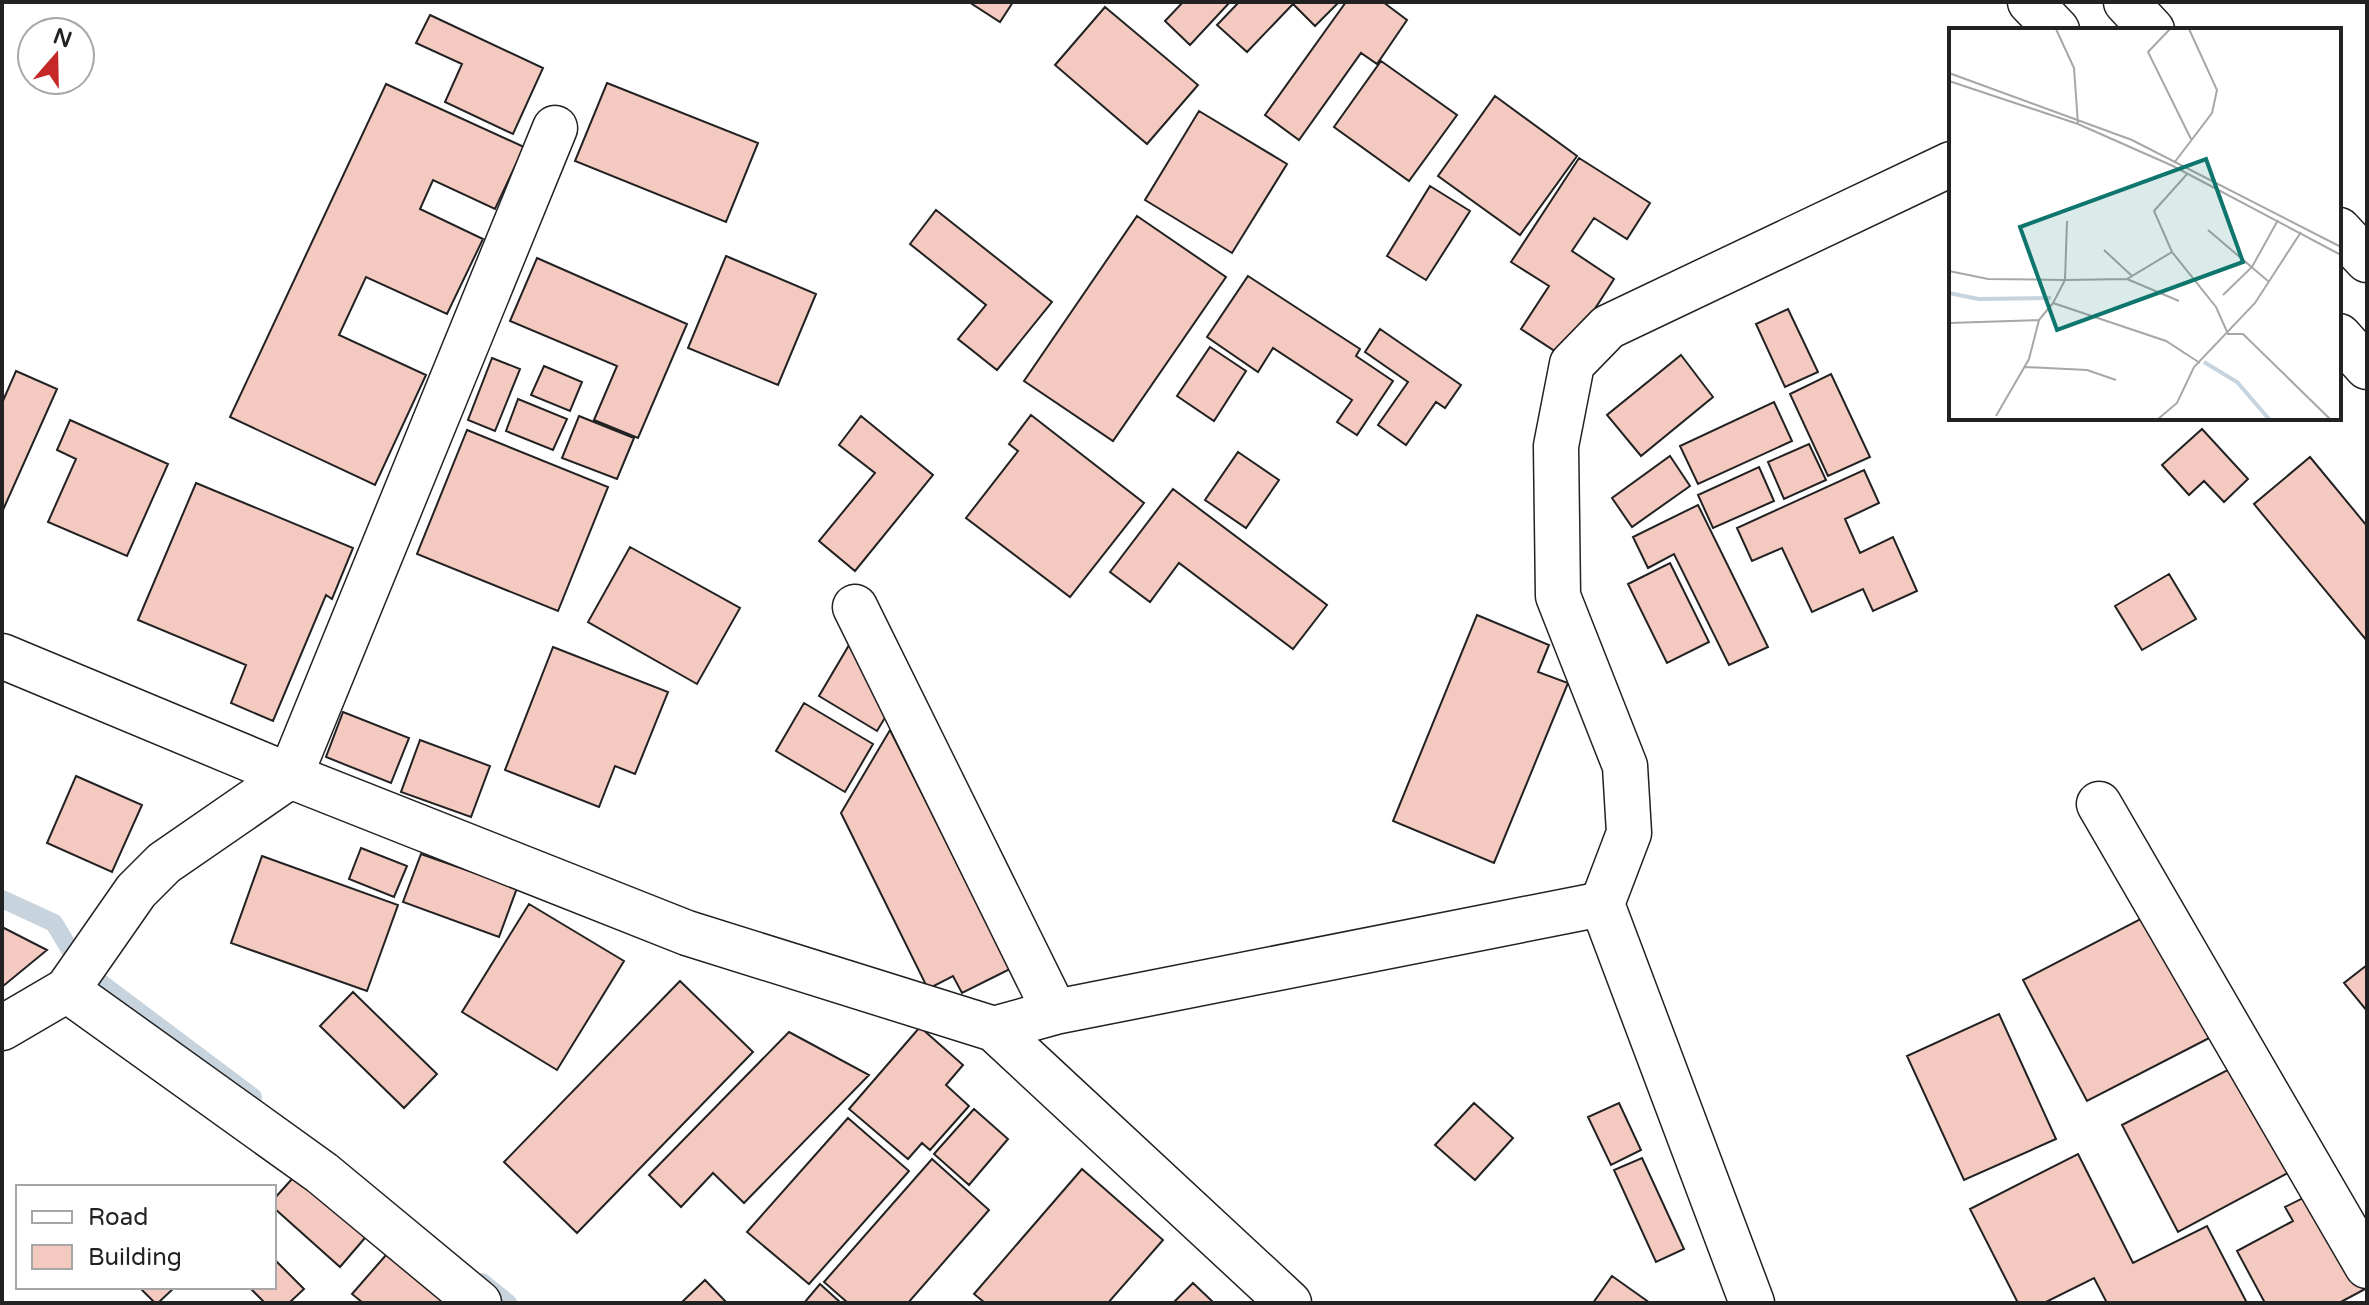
<svg xmlns="http://www.w3.org/2000/svg" width="2369" height="1305" viewBox="0 0 2369 1305" font-family="'Varela Round',sans-serif">
<style>
.lines{fill:none;stroke-linecap:round;stroke-linejoin:round}
.stream{stroke:#c7d3dd;stroke-width:18}
.building{fill:#f3c9c0;stroke:#222;stroke-width:2}
.street-casing{stroke:#222;stroke-width:47}
.secondary-casing{stroke:#222;stroke-width:47}
.street{stroke:#fff;stroke-width:44}
.secondary{stroke:#fff;stroke-width:44}
.inset-river{fill:none;stroke:#c7d3dd;stroke-width:4}
.inset-road{fill:none;stroke:#a7a7a7;stroke-width:2}
.view{fill:#0f766e;fill-opacity:0.15;stroke:#0f766e;stroke-width:4}
.inset-edge{fill:none;stroke:#222;stroke-width:4}
</style>
<rect width="100%" height="100%" fill="#fff"/>
<g class="lines">
<path class="stream" d="M 2,899 L 54,923 L 81,968 L 253,1097
M 482,1282 L 508,1303"/>
</g>
<path class="building" d="M 969,2 L 1013,2 L 1000,22 Z
M 1183,2 L 1230,2 L 1190,45 L 1165,21 Z
M 1239,2 L 1339,2 L 1315,26 L 1293,4 L 1247,52 L 1217,25 Z
M 1346,2 L 1383,2 L 1407,20 L 1377,64 L 1361,53 L 1299,140 L 1265,115 Z
M 1105,7 L 1198,85 L 1147,144 L 1055,65 Z
M 430,15 L 543,68 L 513,134 L 445,102 L 462,64 L 416,43 Z
M 1381,61 L 1457,115 L 1409,181 L 1334,127 Z
M 607,83 L 758,143 L 726,222 L 575,161 Z
M 386,84 L 524,147 L 495,209 L 433,180 L 420,209 L 483,239 L 447,314 L 366,277 L 339,335 L 426,375 L 375,485 L 230,417 Z
M 1495,96 L 1577,156 L 1520,235 L 1438,176 Z
M 1199,111 L 1287,164 L 1232,253 L 1145,200 Z
M 1579,158 L 1650,203 L 1627,239 L 1594,218 L 1572,251 L 1614,279 L 1564,357 L 1521,329 L 1549,286 L 1511,262 Z
M 1430,186 L 1470,211 L 1426,280 L 1387,256 Z
M 936,210 L 1052,302 L 997,370 L 958,339 L 986,305 L 910,244 Z
M 1137,216 L 1226,277 L 1113,441 L 1024,381 Z
M 726,256 L 816,294 L 778,385 L 688,348 Z
M 537,258 L 687,324 L 638,438 L 594,420 L 617,366 L 510,321 Z
M 1248,276 L 1360,349 L 1356,356 L 1393,381 L 1357,435 L 1337,422 L 1352,400 L 1273,348 L 1258,372 L 1207,337 Z
M 1788,309 L 1818,372 L 1785,387 L 1756,324 Z
M 1380,329 L 1461,385 L 1445,408 L 1436,402 L 1406,445 L 1378,425 L 1408,382 L 1365,352 Z
M 1210,347 L 1246,371 L 1214,421 L 1177,396 Z
M 1681,355 L 1713,397 L 1641,456 L 1607,415 Z
M 492,358 L 520,369 L 495,431 L 468,420 Z
M 544,366 L 582,382 L 570,411 L 531,395 Z
M 16,371 L 57,389 L 3,510 L 2,403 Z
M 1831,374 L 1870,457 L 1828,476 L 1790,394 Z
M 518,399 L 567,419 L 553,450 L 506,431 Z
M 1774,402 L 1792,441 L 1698,484 L 1680,446 Z
M 1031,415 L 1144,503 L 1070,597 L 966,518 L 1018,451 L 1009,444 Z
M 579,416 L 634,438 L 617,479 L 562,458 Z
M 861,416 L 933,475 L 855,571 L 819,541 L 875,473 L 839,445 Z
M 70,420 L 168,464 L 127,556 L 48,522 L 76,459 L 57,450 Z
M 2202,429 L 2248,479 L 2224,502 L 2204,481 L 2189,495 L 2162,465 Z
M 467,430 L 608,487 L 558,611 L 417,554 Z
M 1809,444 L 1826,480 L 1784,499 L 1768,462 Z
M 1238,452 L 1279,480 L 1246,528 L 1205,500 Z
M 1670,456 L 1690,486 L 1632,527 L 1612,498 Z
M 2310,457 L 2367,526 L 2367,641 L 2254,504 Z
M 1759,467 L 1774,501 L 1713,528 L 1698,495 Z
M 1864,470 L 1879,503 L 1845,519 L 1860,553 L 1893,537 L 1917,591 L 1873,611 L 1863,589 L 1812,612 L 1782,548 L 1752,561 L 1737,528 Z
M 196,483 L 353,548 L 332,599 L 326,595 L 273,721 L 231,703 L 246,665 L 138,620 Z
M 1173,489 L 1327,605 L 1293,649 L 1179,563 L 1150,602 L 1110,572 Z
M 1698,505 L 1768,647 L 1729,665 L 1674,554 L 1648,568 L 1633,537 Z
M 630,547 L 740,608 L 697,684 L 588,622 Z
M 1670,563 L 1709,642 L 1667,663 L 1628,584 Z
M 2169,574 L 2196,619 L 2142,650 L 2115,606 Z
M 1477,615 L 1549,645 L 1538,672 L 1568,683 L 1494,863 L 1393,821 Z
M 852,640 L 892,706 L 877,731 L 819,696 Z
M 553,647 L 668,692 L 635,774 L 615,766 L 599,807 L 505,770 Z
M 804,703 L 873,744 L 845,792 L 776,751 Z
M 343,712 L 409,738 L 391,783 L 326,757 Z
M 890,730 L 1010,969 L 962,993 L 953,976 L 928,989 L 841,813 Z
M 420,740 L 490,766 L 471,817 L 401,792 Z
M 76,776 L 142,805 L 112,872 L 47,843 Z
M 361,848 L 407,866 L 394,897 L 349,879 Z
M 421,854 L 517,888 L 499,937 L 403,902 Z
M 262,856 L 398,905 L 367,991 L 231,943 Z
M 529,904 L 624,961 L 557,1070 L 462,1012 Z
M 2154,912 L 2217,1034 L 2087,1101 L 2023,980 Z
M 2,927 L 47,950 L 2,987 Z
M 2367,965 L 2367,1011 L 2344,983 Z
M 680,981 L 753,1052 L 577,1233 L 504,1162 Z
M 353,992 L 437,1074 L 404,1108 L 320,1026 Z
M 1999,1014 L 2056,1139 L 1964,1180 L 1907,1056 Z
M 920,1027 L 963,1065 L 946,1085 L 969,1106 L 930,1150 L 922,1143 L 908,1159 L 849,1109 Z
M 789,1032 L 869,1075 L 744,1203 L 713,1173 L 681,1207 L 649,1175 Z
M 2239,1064 L 2295,1169 L 2178,1232 L 2122,1125 Z
M 1474,1103 L 1513,1138 L 1475,1180 L 1435,1145 Z
M 1619,1103 L 1641,1150 L 1611,1165 L 1588,1117 Z
M 974,1109 L 1008,1139 L 969,1185 L 934,1154 Z
M 848,1118 L 909,1171 L 809,1284 L 747,1232 Z
M 2078,1154 L 2133,1263 L 2207,1226 L 2247,1303 L 2107,1303 L 2094,1278 L 2044,1303 L 2018,1303 L 1970,1209 Z
M 1642,1158 L 1684,1249 L 1656,1262 L 1614,1170 Z
M 932,1159 L 989,1210 L 908,1303 L 848,1303 L 824,1282 Z
M 1082,1169 L 1163,1240 L 1108,1303 L 985,1303 L 974,1294 Z
M 300,1170 L 370,1232 L 340,1267 L 274,1208 L 274,1199 Z
M 2317,1191 L 2367,1288 L 2339,1303 L 2265,1303 L 2237,1251 L 2293,1221 L 2285,1207 Z
M 393,1247 L 452,1303 L 363,1303 L 352,1294 Z
M 274,1259 L 304,1289 L 289,1303 L 265,1303 L 249,1287 L 274,1287 Z
M 1612,1276 L 1650,1303 L 1593,1303 Z
M 705,1280 L 727,1303 L 681,1303 Z
M 1193,1283 L 1214,1303 L 1173,1303 Z
M 820,1284 L 841,1303 L 804,1303 Z
M 139,1287 L 175,1287 L 158,1303 L 155,1303 Z"/>
<g class="lines">
<g class="street-casing">
<path id="street" d="M 855,607 L 1055,1012
M 2,656 L 290,776 L 555,128
M 2099,804 L 2367,1266
M 67,990 L 136,891 L 164,863 L 290,776 L 687,933 L 994,1029 L 1055,1012 L 1602,904
M 2,1028 L 67,990 L 322,1173 L 479,1303
M 994,1029 L 1289,1303"/>
</g>
<g class="secondary-casing">
<path id="secondary" d="M 2030,2 L 2057,30
M 2126,2 L 2152,30
M 2339,230 L 2367,260
M 2339,336 L 2367,367
M 1752,1303 L 1602,904 L 1629,833 L 1625,766 L 1558,596 L 1556,446 L 1572,364 L 1608,327 L 1951,164"/>
</g>
<use href="#street" class="street"/>
<use href="#secondary" class="secondary"/>
</g>
<g transform="translate(1949 28)">
<rect width="392" height="392" fill="#fff"/>
<path class="inset-river" d="M 0,265 L 29,271 L 102,270M 255,334 L 288,354 L 320,391"/>
<path class="inset-road" d="M 107,1 L 125,40 L 129,96M 221,1 L 199,24 L 242,111M 0,45 L 183,112 L 392,219M 0,53 L 129,96 L 224,138 L 392,227M 225,135 L 263,85 L 268,62 L 240,1M 239,145 L 205,183 L 223,224 L 267,279 L 279,306 L 294,306 L 381,391M 259,202 L 319,253M 155,222 L 183,248M 0,243 L 39,251 L 116,252 L 118,193M 178,251 L 230,273M 274,267 L 303,239 L 329,192M 104,275 L 116,252 L 178,251 L 223,224M 0,295 L 90,292 L 104,275 L 217,313 L 251,335M 76,339 L 138,342 L 167,352M 47,388 L 80,331 L 90,292M 209,391 L 228,375 L 245,339 L 306,275 L 352,204"/>
<path class="view" d="M 257,131 L 294,234 L 108,302 L 71,199 Z"/>
<rect width="392" height="392" class="inset-edge"/>
</g>
<rect width="2369" height="1305" fill="none" stroke="#222222" stroke-width="8"/>
<rect x="16" y="1185" width="260" height="104" fill="#ffffff" stroke="#a7a7a7" stroke-width="2"/>
<rect x="32" y="1211" width="40" height="12" fill="#ffffff" stroke="#a7a7a7" stroke-width="2"/>
<text x="88" y="1225" font-size="24" fill="#222222">Road</text>
<rect x="32" y="1245" width="40" height="24" fill="#f3c9c0" stroke="#a7a7a7" stroke-width="2"/>
<text x="88" y="1265" font-size="24" fill="#222222">Building</text>
<g transform="translate(56 56) rotate(20)"><circle r="38" fill="#ffffff" stroke="#a7a7a7" stroke-width="2"/>
<path d="M0-6L14 30L0 20L-14 30Z" fill="#c62828"/>
<text y="-12" font-size="22" font-weight="bold" text-anchor="middle" fill="#222222">N</text>
</g>
</svg>
